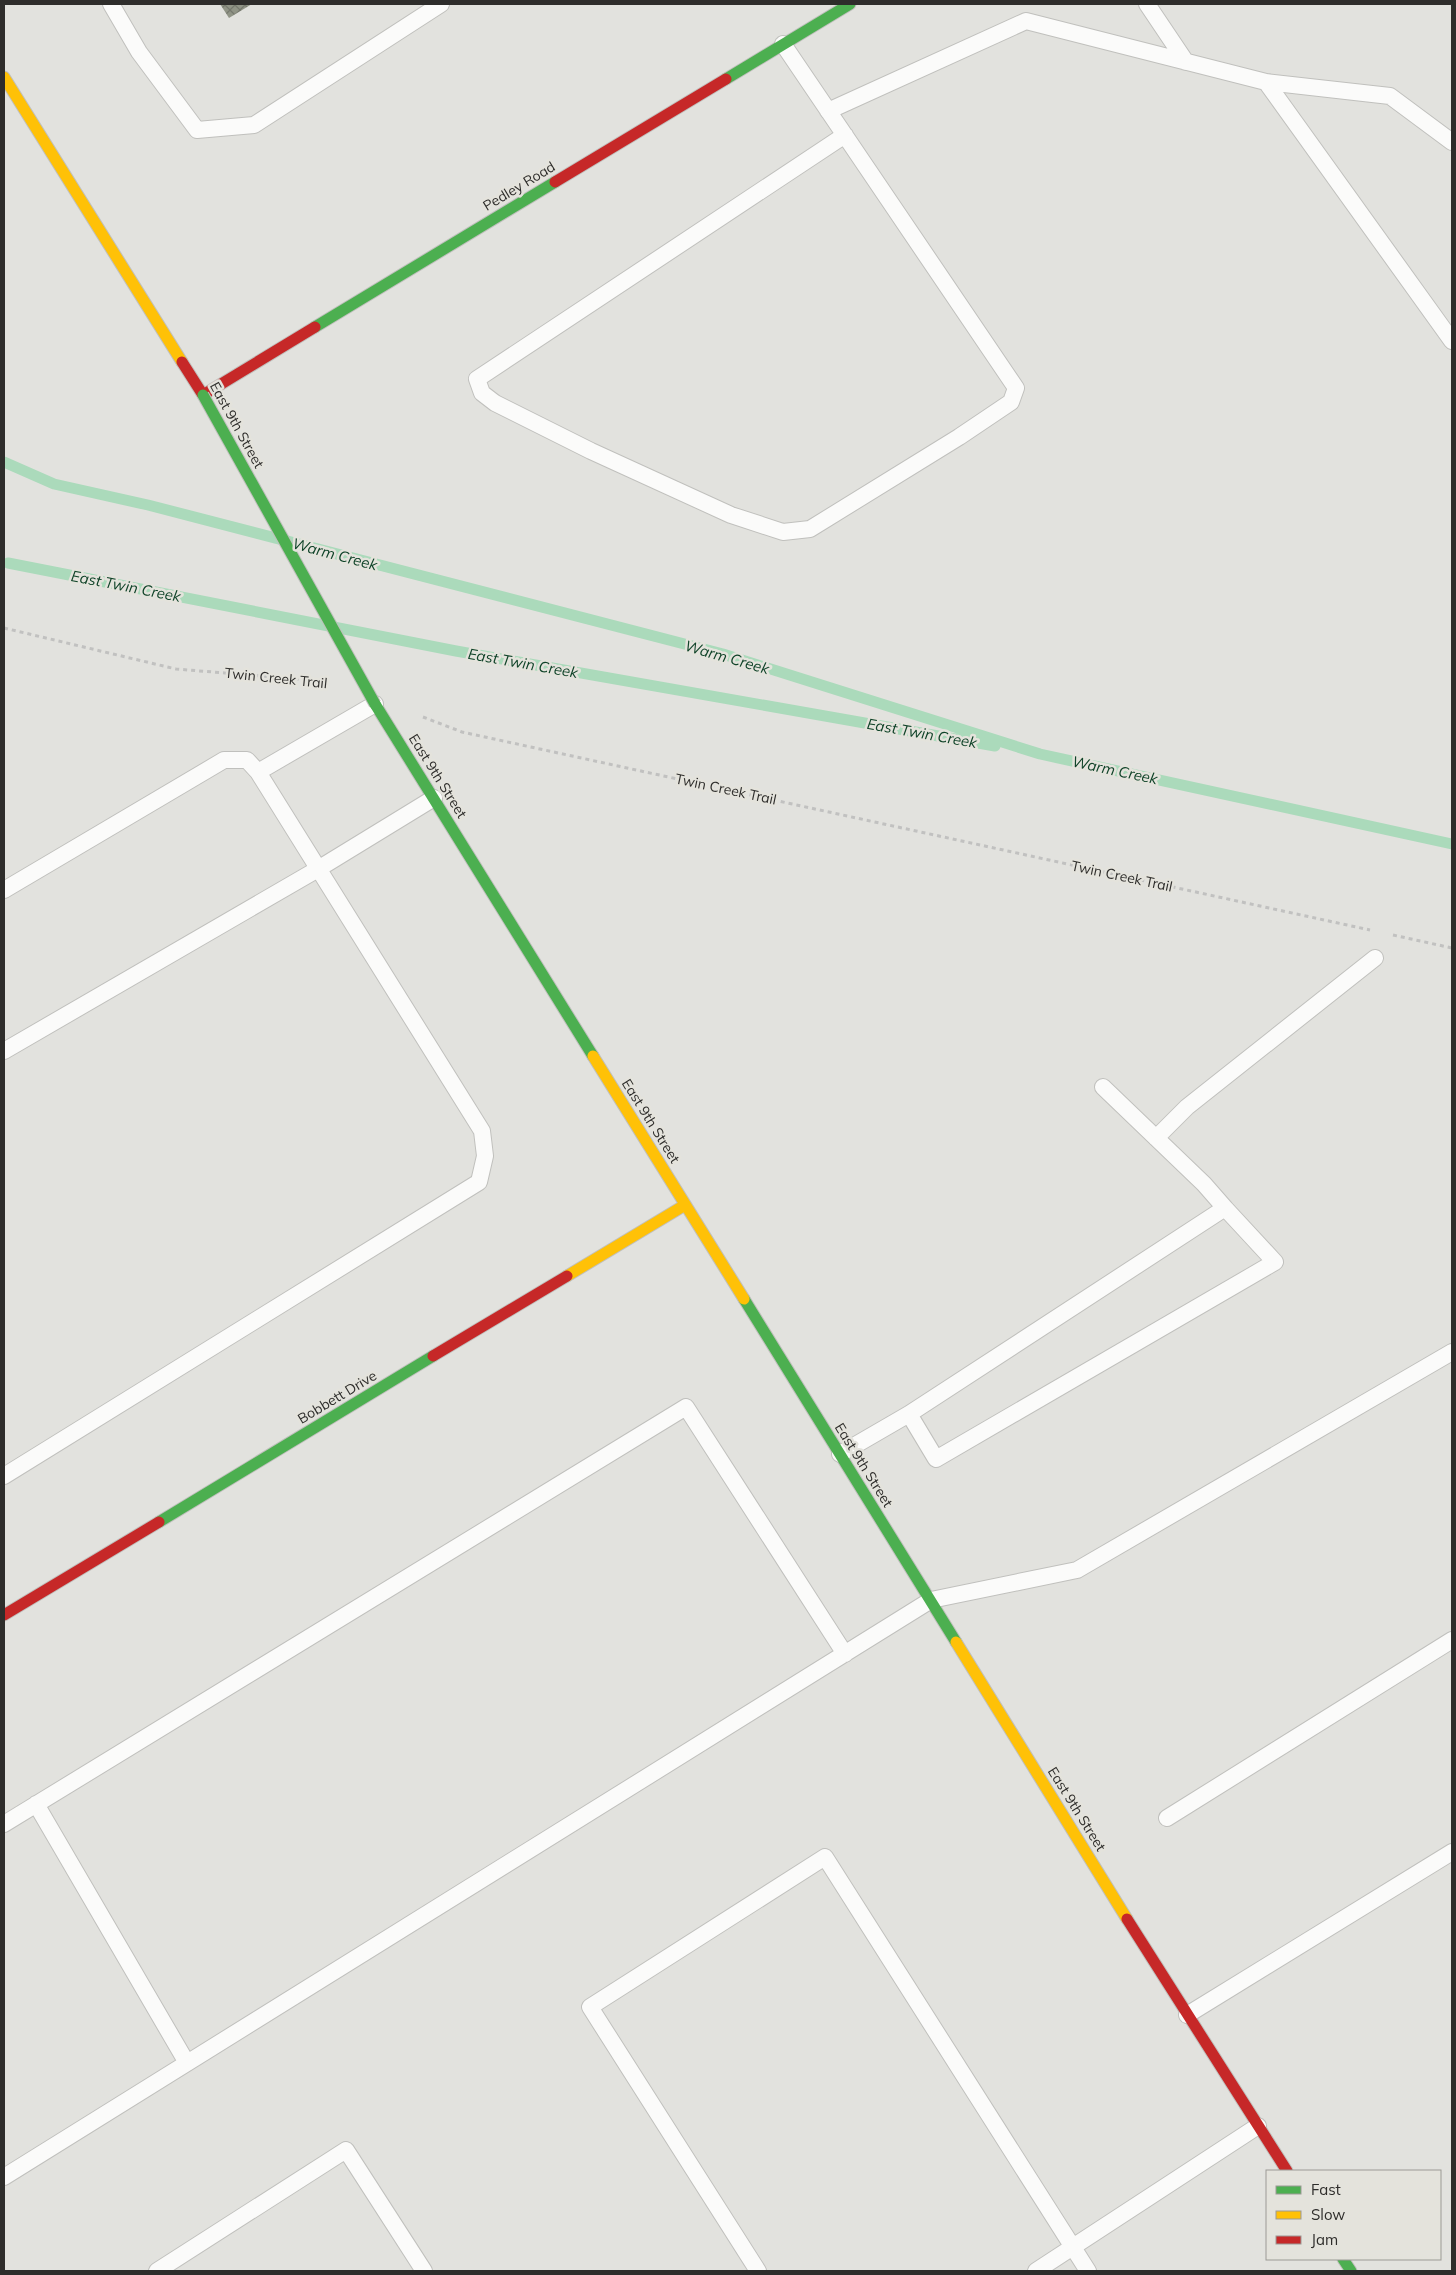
<svg xmlns="http://www.w3.org/2000/svg" width="1456" height="2275" viewBox="0 0 1456 2275" font-family="Mulish,sans-serif">
<style>
.lines{fill:none;stroke-linecap:round;stroke-linejoin:round}
.stream{stroke:#abdabb;stroke-width:11}
.building{fill:url(#building-cross-hatch)}
.lane-casing{stroke:#c0c0bd;stroke-width:18}
.fast-casing{stroke:#c0c0bd;stroke-width:13}
.slow-casing{stroke:#c0c0bd;stroke-width:13}
.jam-casing{stroke:#c0c0bd;stroke-width:13}
.path{stroke:#c1c1c0;stroke-width:3;stroke-dasharray:4 4;stroke-linecap:butt}
.lane{stroke:#fbfbfa;stroke-width:16}
.fast{stroke:#4caf50;stroke-width:11}
.slow{stroke:#ffc107;stroke-width:11}
.jam{stroke:#c62828;stroke-width:11}
.fast-bridge-casing{stroke:#c0c0bd;stroke-width:13;stroke-linecap:butt}
.fast-bridge{stroke:#4caf50;stroke-width:11}
.labels{text-anchor:middle;dominant-baseline:central;stroke-width:5;stroke-linejoin:round;paint-order:stroke}
.street-label{font-size:14px;fill:#2e2d2b;stroke:#e4e3dc}
.water-label{font-size:15px;font-style:italic;fill:#0f4328;stroke:#e4e3dc}
</style>
<defs>
<pattern id="building-cross-hatch" width="8" height="8" patternUnits="userSpaceOnUse" patternTransform="scale(1.25)"><rect width="8" height="8" fill="#909486"/><path d="M0 0l8 8M0 8l8-8" fill="none" stroke="#76796e"/></pattern>
</defs>
<rect width="100%" height="100%" fill="#e2e2de"/>
<g class="lines">
<path class="stream" d="M 4,462 L 54,484 L 148,505 L 723,654 L 1040,754 L 1452,844
M 8,563 L 456,651 L 995,746"/>
</g>
<path class="building" d="M 220,4 L 252,4 L 229,18 Z"/>
<g class="lines">
<g class="lane-casing">
<path id="lane" d="M 111,4 L 139,52 L 197,130 L 254,125 L 441,4
M 1147,4 L 1186,62
M 783,44 C 860,159 939,273 1016,388 L 1011,402 L 959,437 L 810,529 L 783,532 L 731,515 L 591,451 L 495,403 L 482,393 L 477,379 L 845,135
M 1266,82 L 1390,96 L 1452,142
M 828,111 L 1026,21 L 1266,82 L 1452,341
M 258,772 L 375,704
M 4,890 L 224,760 L 247,760 L 258,772 L 482,1131 L 485,1156 L 479,1182 L 4,1476
M 4,1051 L 318,869 L 434,798
M 1156,1138 L 1187,1107 L 1375,958
M 909,1414 L 936,1459 L 1275,1262 L 1225,1208
M 840,1454 L 909,1414 L 1225,1208 L 1204,1184 L 1103,1087
M 36,1804 L 187,2063
M 1167,1818 L 1452,1640
M 4,1824 L 686,1407 L 845,1654
M 1187,2015 L 1452,1852
M 4,2177 L 931,1600 L 1077,1570 L 1452,1352
M 157,2271 L 346,2150 L 424,2271
M 758,2271 L 590,2007 L 825,1857 L 1088,2271
M 1036,2271 L 1258,2126"/>
</g>
<g class="fast-casing">
<path id="fast" d="M 726,79 L 850,4
M 315,327 L 555,182
M 375,704 L 593,1056
M 744,1299 L 956,1642
M 159,1522 L 433,1356
M 1343,2259 L 1351,2271"/>
</g>
<g class="slow-casing">
<path id="slow" d="M 4,77 L 182,362
M 593,1056 L 744,1299
M 567,1276 L 685,1205
M 956,1642 L 1127,1919"/>
</g>
<g class="jam-casing">
<path id="jam" d="M 555,182 L 726,79
M 182,362 L 203,395 L 315,327
M 433,1356 L 567,1276
M 4,1615 L 159,1522
M 1127,1919 L 1287,2171"/>
</g>
<path class="path" d="M 4,628 L 176,669 L 323,681
M 423,717 L 462,732 L 1370,930
M 1393,935 L 1452,948"/>
<use href="#lane" class="lane"/>
<use href="#fast" class="fast"/>
<use href="#slow" class="slow"/>
<use href="#jam" class="jam"/>
<g class="fast-bridge-casing">
<path id="fast-bridge" d="M 203,395 L 375,704"/>
</g>
<use href="#fast-bridge" class="fast-bridge"/>
</g>
<g class="labels">
<g class="street-label">
<text transform="translate(519 186) rotate(-31)">Pedley Road</text>
<text transform="translate(237 425) rotate(61)">East 9th Street</text>
<text transform="translate(276 678) rotate(6)">Twin Creek Trail</text>
<text transform="translate(438 776) rotate(58)">East 9th Street</text>
<text transform="translate(726 789) rotate(12)">Twin Creek Trail</text>
<text transform="translate(1122 876) rotate(12)">Twin Creek Trail</text>
<text transform="translate(651 1121) rotate(58)">East 9th Street</text>
<text transform="translate(337 1397) rotate(-31)">Bobbett Drive</text>
<text transform="translate(864 1465) rotate(58)">East 9th Street</text>
<text transform="translate(1077 1809) rotate(58)">East 9th Street</text>
</g>
<g class="water-label">
<text transform="translate(335 554) rotate(15)">Warm Creek</text>
<text transform="translate(126 586) rotate(11)">East Twin Creek</text>
<text transform="translate(727 657) rotate(16)">Warm Creek</text>
<text transform="translate(523 663) rotate(10)">East Twin Creek</text>
<text transform="translate(922 733) rotate(10)">East Twin Creek</text>
<text transform="translate(1115 770) rotate(12)">Warm Creek</text>
</g>
</g>
<rect width="1456" height="2275" fill="none" stroke="#2e2d2b" stroke-width="10"/>
<rect x="1266" y="2170" width="175" height="90" fill="#e4e3dc" stroke="#9b9a95"/>
<rect x="1276" y="2186" width="25" height="8" fill="#4caf50" stroke="#9b9a95"/>
<text x="1311" y="2195" font-size="15" fill="#2e2d2b">Fast</text>
<rect x="1276" y="2211" width="25" height="8" fill="#ffc107" stroke="#9b9a95"/>
<text x="1311" y="2220" font-size="15" fill="#2e2d2b">Slow</text>
<rect x="1276" y="2236" width="25" height="8" fill="#c62828" stroke="#9b9a95"/>
<text x="1311" y="2245" font-size="15" fill="#2e2d2b">Jam</text>
</svg>
